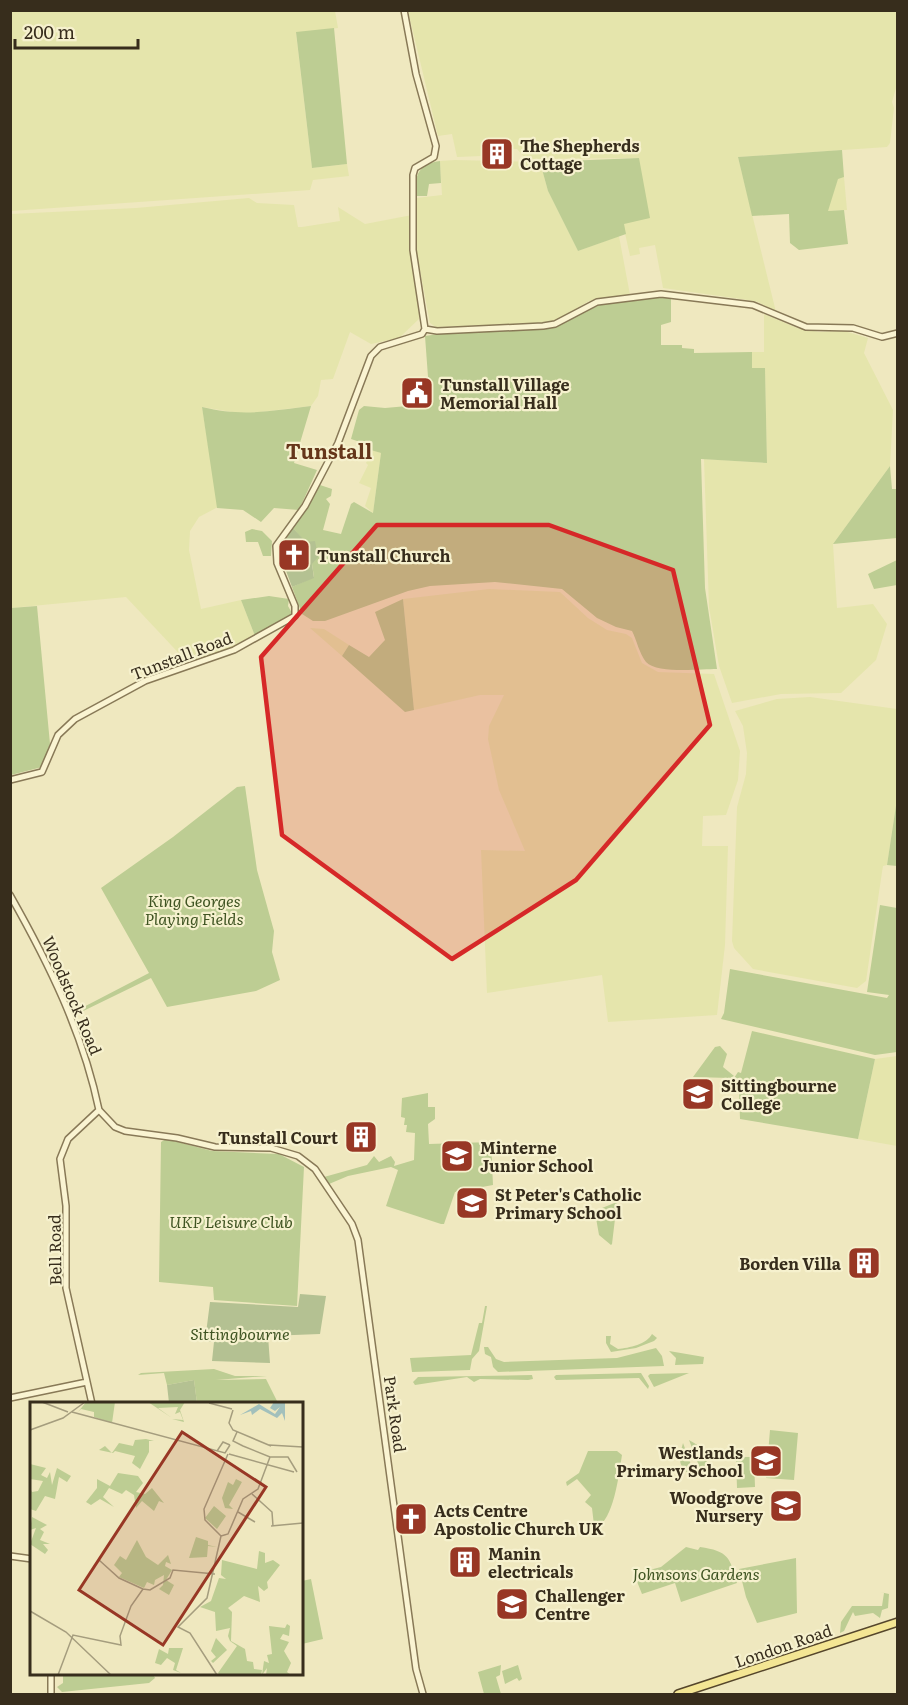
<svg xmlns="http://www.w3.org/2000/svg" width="908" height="1705" viewBox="0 0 908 1705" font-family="Literata,serif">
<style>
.farmland{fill:#e5e5ac}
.green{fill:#bdcd93}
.cemetery{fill:#b4c192}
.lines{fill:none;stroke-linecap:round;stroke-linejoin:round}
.tertiary-casing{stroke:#887957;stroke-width:8}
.primary-casing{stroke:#55462b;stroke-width:10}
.tertiary{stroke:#faf4d2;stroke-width:5}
.primary{stroke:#f4e694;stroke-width:7}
.marked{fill:#d62828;fill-opacity:0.2;stroke:#d62828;stroke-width:4.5;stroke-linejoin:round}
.labels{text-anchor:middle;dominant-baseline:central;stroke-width:4.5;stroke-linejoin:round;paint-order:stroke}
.poi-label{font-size:16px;font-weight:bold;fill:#372d1c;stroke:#f6f1ce;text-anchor:start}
.street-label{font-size:16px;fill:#372d1c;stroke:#f6f1ce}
.park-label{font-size:16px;font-style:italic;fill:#3f5422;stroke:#f6f1ce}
.quarter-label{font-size:20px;font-weight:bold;fill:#65361a;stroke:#f6f1ce}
.inset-road{fill:none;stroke:#a59d7e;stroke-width:1.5}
.view{fill:#983725;fill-opacity:0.15;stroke:#983725;stroke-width:3}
.inset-edge{fill:none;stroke:#372d1c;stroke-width:3}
</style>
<rect width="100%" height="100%" fill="#efe8bf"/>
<path class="farmland" d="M 11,11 L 335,11 L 338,28 L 296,33 L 312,168 L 347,164 L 349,176 L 313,180 L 310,190 L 11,211 Z
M 408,11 L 897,11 L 898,81 L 892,102 L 894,108 L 890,143 L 887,147 L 738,157 L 776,312 L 758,302 L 741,299 L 663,288 L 655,245 L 639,248 L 640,254 L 630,256 L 623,224 L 639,158 L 526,159 L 517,149 L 489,148 L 482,156 L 457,157 L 452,134 L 438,136 Z
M 455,160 L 540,162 L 548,191 L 578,251 L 619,236 L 630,295 L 589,301 L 559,319 L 543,323 L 436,327 L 430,323 L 414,238 L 416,198 L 442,195 L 440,161 Z
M 844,177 L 847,210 L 827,211 L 838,178 Z
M 249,198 L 257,203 L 294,205 L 298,227 L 302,227 L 340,221 L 338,207 L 365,224 L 412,215 L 410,245 L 420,304 L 419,319 L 399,338 L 371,344 L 350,332 L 333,379 L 321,380 L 318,396 L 311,406 L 244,414 L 202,407 L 218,507 L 199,517 L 190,531 L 189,550 L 201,609 L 241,600 L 255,636 L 234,647 L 187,662 L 126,597 L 11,608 L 11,214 L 136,208 Z
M 764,314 L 797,328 L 819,332 L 844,331 L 868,338 L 864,353 L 893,410 L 890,466 L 833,544 L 837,608 L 873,604 L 887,624 L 876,660 L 841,693 L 781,694 L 732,703 L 719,666 L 709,607 L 704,459 L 767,463 L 765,368 L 752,368 L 752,352 L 764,352 Z
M 369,449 L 381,453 L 373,513 L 365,506 L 371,488 L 359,483 L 368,465 L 366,463 L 371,453 Z
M 489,589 L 560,592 L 588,618 L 607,630 L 626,634 L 632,638 L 642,663 L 658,672 L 714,674 L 740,751 L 738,780 L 726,815 L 703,816 L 702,846 L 728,846 L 725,945 L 717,1015 L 608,1022 L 602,975 L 487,993 L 481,850 L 525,851 L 499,790 L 488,739 L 489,726 L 504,695 L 480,695 L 414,710 L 403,599 Z
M 310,628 L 324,629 L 349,645 L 342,656 Z
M 810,697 L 897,709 L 897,799 L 887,865 L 883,866 L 882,872 L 866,981 L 857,988 L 753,969 L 734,948 L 732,941 L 737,807 L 746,774 L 747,753 L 743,726 L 735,711 L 777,699 Z
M 897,1056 L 897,1146 L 858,1139 L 875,1059 Z"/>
<path class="green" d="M 334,28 L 347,164 L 312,168 L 296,32 Z
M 842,150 L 844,177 L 838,179 L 828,211 L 844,210 L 848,244 L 799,250 L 790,243 L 789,214 L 752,216 L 738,157 Z
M 639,158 L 650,218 L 624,224 L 626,234 L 578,251 L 548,191 L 540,162 Z
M 440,161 L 441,183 L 429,184 L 427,196 L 416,196 C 414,176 418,164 440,161 Z
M 671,296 L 671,322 L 661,325 L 661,345 L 682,345 L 682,348 L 694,349 L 694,353 L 752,352 L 752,368 L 765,368 L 767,463 L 701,459 L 705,588 L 717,669 C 700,669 657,674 646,662 C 639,653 637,641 632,631 L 616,627 L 597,618 L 562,589 L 495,582 L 430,586 L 408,591 L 325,621 L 313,621 L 302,614 L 292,587 L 314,577 L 312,564 L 315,542 L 306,543 L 292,527 L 317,484 L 332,489 L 331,496 L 326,499 L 330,504 L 323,530 L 341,534 L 351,504 L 354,502 L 373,513 L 381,453 L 357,446 L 357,441 L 351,439 L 359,410 L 364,406 L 385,408 L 430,404 L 425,336 L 467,330 L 554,326 L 602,304 L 644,297 Z
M 311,406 L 294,463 L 317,470 L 299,510 L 274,508 L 261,522 L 243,510 L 217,508 L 202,407 C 243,417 269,411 311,406 Z
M 890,466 L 892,489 L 897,489 L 897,538 L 833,544 Z
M 252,529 L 262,531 L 272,541 L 271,556 L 263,556 L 258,542 L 246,542 L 245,532 Z
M 897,560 L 897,585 L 874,589 L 868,574 Z
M 269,596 L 289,599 L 288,606 L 293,615 L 255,636 L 241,600 Z
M 403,599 L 414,710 L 405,712 L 342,656 L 349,645 L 369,657 L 385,640 L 375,612 Z
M 37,606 L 50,744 L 42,767 L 11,775 L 11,608 Z
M 245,786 L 257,870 L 274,931 L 272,952 L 280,980 L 256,991 L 167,1007 L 151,978 L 75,1015 L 74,1012 L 149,973 L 101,888 L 173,837 L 237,787 Z
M 897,799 L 898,866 L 897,866 L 887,865 Z
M 880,905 L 897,908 L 897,1052 L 875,1055 L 721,1019 L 724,1013 L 730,969 L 887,998 L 889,995 L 867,992 Z
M 752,1031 L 875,1059 L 858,1139 L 740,1119 L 739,1090 L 748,1091 L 749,1081 L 734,1078 L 738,1072 L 741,1073 Z
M 720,1046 L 727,1054 L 723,1067 L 734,1076 L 730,1078 L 693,1077 L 715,1047 Z
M 428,1093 L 428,1107 L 435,1107 L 435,1119 L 428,1124 L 429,1144 L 491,1142 L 493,1185 L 455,1192 L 444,1224 L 441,1224 L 386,1206 L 398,1170 L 391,1167 L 348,1176 L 329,1184 L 324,1177 L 367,1165 L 374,1156 L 379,1162 L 391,1156 L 395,1162 L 394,1166 L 414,1160 L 415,1133 L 406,1132 L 407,1125 L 404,1125 L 405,1118 L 401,1117 L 402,1098 Z
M 166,1139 L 212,1151 L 279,1154 L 304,1167 L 297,1306 L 214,1300 L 213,1287 L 159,1282 L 161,1142 Z
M 617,1202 L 612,1244 L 611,1245 L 599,1235 L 596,1218 L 602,1208 Z
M 485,1306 L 487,1306 L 479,1351 L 472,1359 L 470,1370 L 412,1372 L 410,1358 L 471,1355 L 479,1323 L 482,1323 Z
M 652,1334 L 657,1338 L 654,1341 L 636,1348 L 611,1352 L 606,1343 L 606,1336 L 611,1336 L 610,1344 L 618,1349 C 629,1348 647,1344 652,1334 Z
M 484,1347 L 488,1347 L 496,1359 L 504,1362 L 617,1358 L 656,1348 L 662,1356 L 664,1366 L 498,1372 L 493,1367 L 491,1357 L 485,1354 Z
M 669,1351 L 704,1357 L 703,1364 L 675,1365 L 676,1358 Z
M 214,1369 L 235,1376 L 267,1376 L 216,1380 L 266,1379 L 278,1403 L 197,1403 L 194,1380 L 167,1385 L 164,1373 L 138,1375 L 141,1373 Z
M 641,1373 L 649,1386 L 648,1389 L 639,1378 L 556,1380 L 554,1377 L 556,1375 Z
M 689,1373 L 654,1387 L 648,1376 L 650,1374 Z
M 532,1375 L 533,1379 L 528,1380 L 480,1379 L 474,1382 L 467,1377 L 415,1385 L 413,1382 L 418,1377 Z
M 770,1430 L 798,1433 L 794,1480 L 766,1478 Z
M 689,1440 C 707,1450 711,1456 703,1476 Z
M 683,1443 L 694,1473 L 690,1475 C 677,1465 679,1458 683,1443 Z
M 588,1451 L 617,1451 L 622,1455 C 619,1472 613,1537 586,1528 L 594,1525 L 592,1508 L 585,1502 L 591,1495 L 577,1479 L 567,1486 L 566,1482 L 579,1473 Z
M 736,1457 L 754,1457 L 755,1487 L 737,1488 Z
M 686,1547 L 698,1550 L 700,1547 C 728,1551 730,1557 737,1583 L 681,1602 L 675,1583 L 642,1594 L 634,1574 L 661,1567 Z
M 796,1558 L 797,1613 L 757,1623 L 746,1597 L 739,1569 Z
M 311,1579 L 323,1639 L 302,1644 L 302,1581 Z
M 880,1592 L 889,1594 L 888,1608 L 882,1610 L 880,1618 L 873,1613 L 855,1616 L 853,1612 L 844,1631 L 840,1633 L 841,1622 L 852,1606 L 882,1606 L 884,1593 Z
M 501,1665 L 500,1675 L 496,1677 L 501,1694 L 484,1694 L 478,1672 Z
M 518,1665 L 522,1679 L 519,1681 L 517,1678 L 505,1684 L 502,1671 Z
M 63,1674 L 153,1674 L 155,1678 L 149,1683 L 62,1692 L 57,1687 L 63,1683 Z"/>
<path class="cemetery" d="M 292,527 L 306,542 L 315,541 L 318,557 L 312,564 L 314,578 L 292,587 L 278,549 Z
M 300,1294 L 326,1296 L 320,1334 L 268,1336 L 270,1363 L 212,1361 L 214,1342 L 205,1341 L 210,1302 L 298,1307 Z
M 194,1380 L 197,1403 L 169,1403 L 167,1385 Z"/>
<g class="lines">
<g class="tertiary-casing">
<path id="tertiary" d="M 404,10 L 416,74 L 436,146 L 434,157 L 415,168 L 413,175 L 413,250 L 425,329
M 425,329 L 437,331 L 543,326 L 555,324 L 597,302 L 661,294 L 753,305 L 806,327 L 853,328 L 882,337 L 898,333
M 10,780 L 42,772 L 58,735 L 75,719 L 145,681 L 234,650 L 295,616 L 295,606 L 277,563 L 276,546 L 305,506 L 338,443 L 371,356 L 380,347 L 422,334 L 425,329
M 10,895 C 49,964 83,1033 99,1110 L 115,1127 L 125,1131 L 177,1138 L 215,1147 L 271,1148 L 298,1156 L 315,1169 L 352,1224 L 358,1240 L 416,1669 L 423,1694
M 10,1398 L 87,1382
M 92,1404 L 66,1288 L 66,1206 L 60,1159 L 68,1139 L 99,1110
M 10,1556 L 32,1559
M 51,1674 L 51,1694"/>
</g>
<g class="primary-casing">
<path id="primary" d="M 678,1694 L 898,1622"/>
</g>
<use href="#tertiary" class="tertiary"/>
<use href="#primary" class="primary"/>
</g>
<path class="marked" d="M 377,525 L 549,525 L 673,570 L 710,725 L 576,880 L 452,959 L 282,835 L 261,657 Z"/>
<defs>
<g id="building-square" transform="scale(1.725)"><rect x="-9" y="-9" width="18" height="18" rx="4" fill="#983725" stroke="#f6f1ce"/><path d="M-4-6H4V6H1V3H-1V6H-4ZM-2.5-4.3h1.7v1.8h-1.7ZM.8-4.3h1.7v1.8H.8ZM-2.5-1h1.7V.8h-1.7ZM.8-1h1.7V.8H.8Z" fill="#fff"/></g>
<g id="civic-square" transform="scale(1.725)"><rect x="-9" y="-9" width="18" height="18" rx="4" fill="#983725" stroke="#f6f1ce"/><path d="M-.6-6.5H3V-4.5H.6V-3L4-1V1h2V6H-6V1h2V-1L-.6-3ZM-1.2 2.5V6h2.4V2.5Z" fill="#fff"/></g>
<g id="church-square" transform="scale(1.725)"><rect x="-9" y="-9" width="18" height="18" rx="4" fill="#983725" stroke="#f6f1ce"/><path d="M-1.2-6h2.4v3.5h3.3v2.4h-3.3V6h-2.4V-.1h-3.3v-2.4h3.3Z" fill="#fff"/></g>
<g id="university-square" transform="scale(1.725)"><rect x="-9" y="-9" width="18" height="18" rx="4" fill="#983725" stroke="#f6f1ce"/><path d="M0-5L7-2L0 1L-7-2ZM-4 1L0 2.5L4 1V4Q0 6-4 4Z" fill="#fff"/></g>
<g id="school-square" transform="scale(1.725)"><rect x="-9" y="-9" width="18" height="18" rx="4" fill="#983725" stroke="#f6f1ce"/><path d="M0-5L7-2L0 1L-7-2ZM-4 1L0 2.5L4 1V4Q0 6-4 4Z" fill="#fff"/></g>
</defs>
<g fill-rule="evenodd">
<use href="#building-square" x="497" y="154"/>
<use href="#civic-square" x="417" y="393"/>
<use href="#church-square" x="294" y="555"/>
<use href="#university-square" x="698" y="1094"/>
<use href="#building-square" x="361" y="1137"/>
<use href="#school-square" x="457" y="1156"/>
<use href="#school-square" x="472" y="1203"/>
<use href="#building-square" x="864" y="1263"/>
<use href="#school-square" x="766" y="1461"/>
<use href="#school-square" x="786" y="1506"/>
<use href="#church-square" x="411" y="1519"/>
<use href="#building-square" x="465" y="1562"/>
<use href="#university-square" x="512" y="1604"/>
</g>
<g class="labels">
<g class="poi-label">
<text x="520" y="145">The Shepherds<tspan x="520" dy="18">Cottage</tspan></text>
<text x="440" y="384">Tunstall Village<tspan x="440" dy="18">Memorial Hall</tspan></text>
<text x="317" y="555">Tunstall Church</text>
<text x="721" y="1085">Sittingbourne<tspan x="721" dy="18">College</tspan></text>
<text x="338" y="1137" text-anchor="end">Tunstall Court</text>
<text x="480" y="1147">Minterne<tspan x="480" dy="18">Junior School</tspan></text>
<text x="495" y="1194">St Peter's Catholic<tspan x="495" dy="18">Primary School</tspan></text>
<text x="841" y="1263" text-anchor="end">Borden Villa</text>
<text x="743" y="1452" text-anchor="end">Westlands<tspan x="743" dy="18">Primary School</tspan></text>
<text x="763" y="1497" text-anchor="end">Woodgrove<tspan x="763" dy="18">Nursery</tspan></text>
<text x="434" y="1510">Acts Centre<tspan x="434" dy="18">Apostolic Church UK</tspan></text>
<text x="488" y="1553">Manin<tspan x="488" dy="18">electricals</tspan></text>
<text x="535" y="1595">Challenger<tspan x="535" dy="18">Centre</tspan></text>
</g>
<g class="street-label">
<text transform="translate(181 655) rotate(-21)">Tunstall Road</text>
<text transform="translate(73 995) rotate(67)">Woodstock Road</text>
<text transform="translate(54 1250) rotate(-91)">Bell Road</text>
<text transform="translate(396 1414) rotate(82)">Park Road</text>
<text transform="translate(783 1645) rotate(-19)">London Road</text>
</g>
<g class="park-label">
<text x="194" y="900">King Georges<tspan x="194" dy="18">Playing Fields</tspan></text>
<text x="231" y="1221">UKP Leisure Club</text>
<text x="240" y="1333">Sittingbourne</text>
<text x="696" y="1573">Johnsons Gardens</text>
</g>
<g class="quarter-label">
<text x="329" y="450">Tunstall</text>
</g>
</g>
<g transform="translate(30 1402)">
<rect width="273" height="273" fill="#efe8bf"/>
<path d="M 56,0 L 85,0 L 82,21 L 64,15 L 64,10 L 51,7 L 48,10 ZM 118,0 L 155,0 L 150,8 L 154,20 L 142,17 L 153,18 L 150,10 L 145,12 L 148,5 L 128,6 L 142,16 ZM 105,38 L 116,37 L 124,39 L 119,39 L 119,50 L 110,67 L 102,61 L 105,54 L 85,49 L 83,51 L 69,48 L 75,44 L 82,51 L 89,41 L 103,44 ZM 0,62 L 16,66 L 11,73 L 17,76 L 20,70 L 22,83 L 27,66 L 41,74 L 37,80 L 29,75 L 25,97 L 15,94 L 6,109 L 0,107 L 0,86 L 2,90 L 8,89 L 13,79 L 0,77 ZM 88,71 L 108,74 L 113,81 L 106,90 L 115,92 L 122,86 L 134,101 L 129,99 L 124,109 L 112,99 L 106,106 L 104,93 L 96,88 L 92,92 L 79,86 L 73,95 L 84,105 L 70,97 L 61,103 L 56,100 L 67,86 L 67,77 L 80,84 ZM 206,77 L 212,80 L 199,103 L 203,107 L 195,106 L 192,96 L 198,80 L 203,83 ZM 184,104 L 196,114 L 187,127 L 175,116 ZM 2,115 L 17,123 L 10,127 L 14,130 L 10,138 L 20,142 L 13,142 L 18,148 L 15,152 L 0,142 L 6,126 L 0,128 ZM 166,135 L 178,139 L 178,143 L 187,145 L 178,144 L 177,155 L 159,156 ZM 107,138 L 116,155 L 128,163 L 138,153 L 141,162 L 136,160 L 135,164 L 142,168 L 136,178 L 144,183 L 139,193 L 129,187 L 133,183 L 134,173 L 125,178 L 124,183 L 117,180 L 114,186 L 89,175 L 92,171 L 84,163 L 90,154 L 96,158 ZM 229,149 L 235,151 L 235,161 L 243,158 L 250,163 L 237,180 L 238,186 L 234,189 L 228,184 L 230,200 L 214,194 L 198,206 L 202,210 L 201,239 L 215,247 L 217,259 L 223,260 L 224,267 L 232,268 L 231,273 L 190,273 L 188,271 L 207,244 L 200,239 L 198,234 L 200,226 L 186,229 L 185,210 L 170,205 L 181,199 L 189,176 L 196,177 L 191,173 L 192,158 L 227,167 ZM 257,222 L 260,224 L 259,234 L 253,232 L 250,237 L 259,240 L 254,249 L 261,261 L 257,270 L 261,273 L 236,273 L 237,266 L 232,273 L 234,259 L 239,261 L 237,253 L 242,252 L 239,224 L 255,226 ZM 186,236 L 197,248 L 183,261 L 181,259 L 186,255 L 181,249 ZM 139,246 L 153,246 L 146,268 L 151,271 L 143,268 L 145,261 L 137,256 L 131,263 L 125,261 L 129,247 L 138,252 Z" fill="#bdcd93"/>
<path d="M 244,0 L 255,0 L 255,19 L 252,11 L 247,16 L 230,7 L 222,13 L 221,9 L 210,13 L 229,2 L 245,12 L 250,5 L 245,9 L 240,6 Z" fill="#a2c0bc"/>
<path class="inset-road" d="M 12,0 L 38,10M 179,1 L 202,7M 203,8 L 199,21 L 203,28 L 241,44M 42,10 L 195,51 L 200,43M 0,28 L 33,16 L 55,0M 207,30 L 203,39 L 213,44M 239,43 L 273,45M 213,44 L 240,55 L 258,55 L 267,70M 187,49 L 193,40 L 200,43M 199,52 L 264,70M 222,92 L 242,110 L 243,124M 208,110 L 225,120M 241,124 L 273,121M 191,134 L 198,132 L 213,97 L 228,87 L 240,55M 191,134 L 175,118 L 174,107 L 198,52M 69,158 L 89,176 L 113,187M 113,187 L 120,188 L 140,176 L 143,168 L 185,172M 0,209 L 36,230 L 81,273M 28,273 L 43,233 L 91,243 L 90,234 L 101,204 L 113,187M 187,273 L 160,231 L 148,225 L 177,196 L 191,134"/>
<path class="view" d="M 152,30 L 236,85 L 133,243 L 49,188 Z"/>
<rect width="273" height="273" class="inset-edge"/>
</g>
<rect width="908" height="1705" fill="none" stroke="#372d1c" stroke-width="24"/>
<path d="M15 39v9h123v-9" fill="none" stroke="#372d1c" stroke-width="3"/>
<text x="24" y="39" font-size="18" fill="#372d1c" stroke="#f6f1ce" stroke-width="4.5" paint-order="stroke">200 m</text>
</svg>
